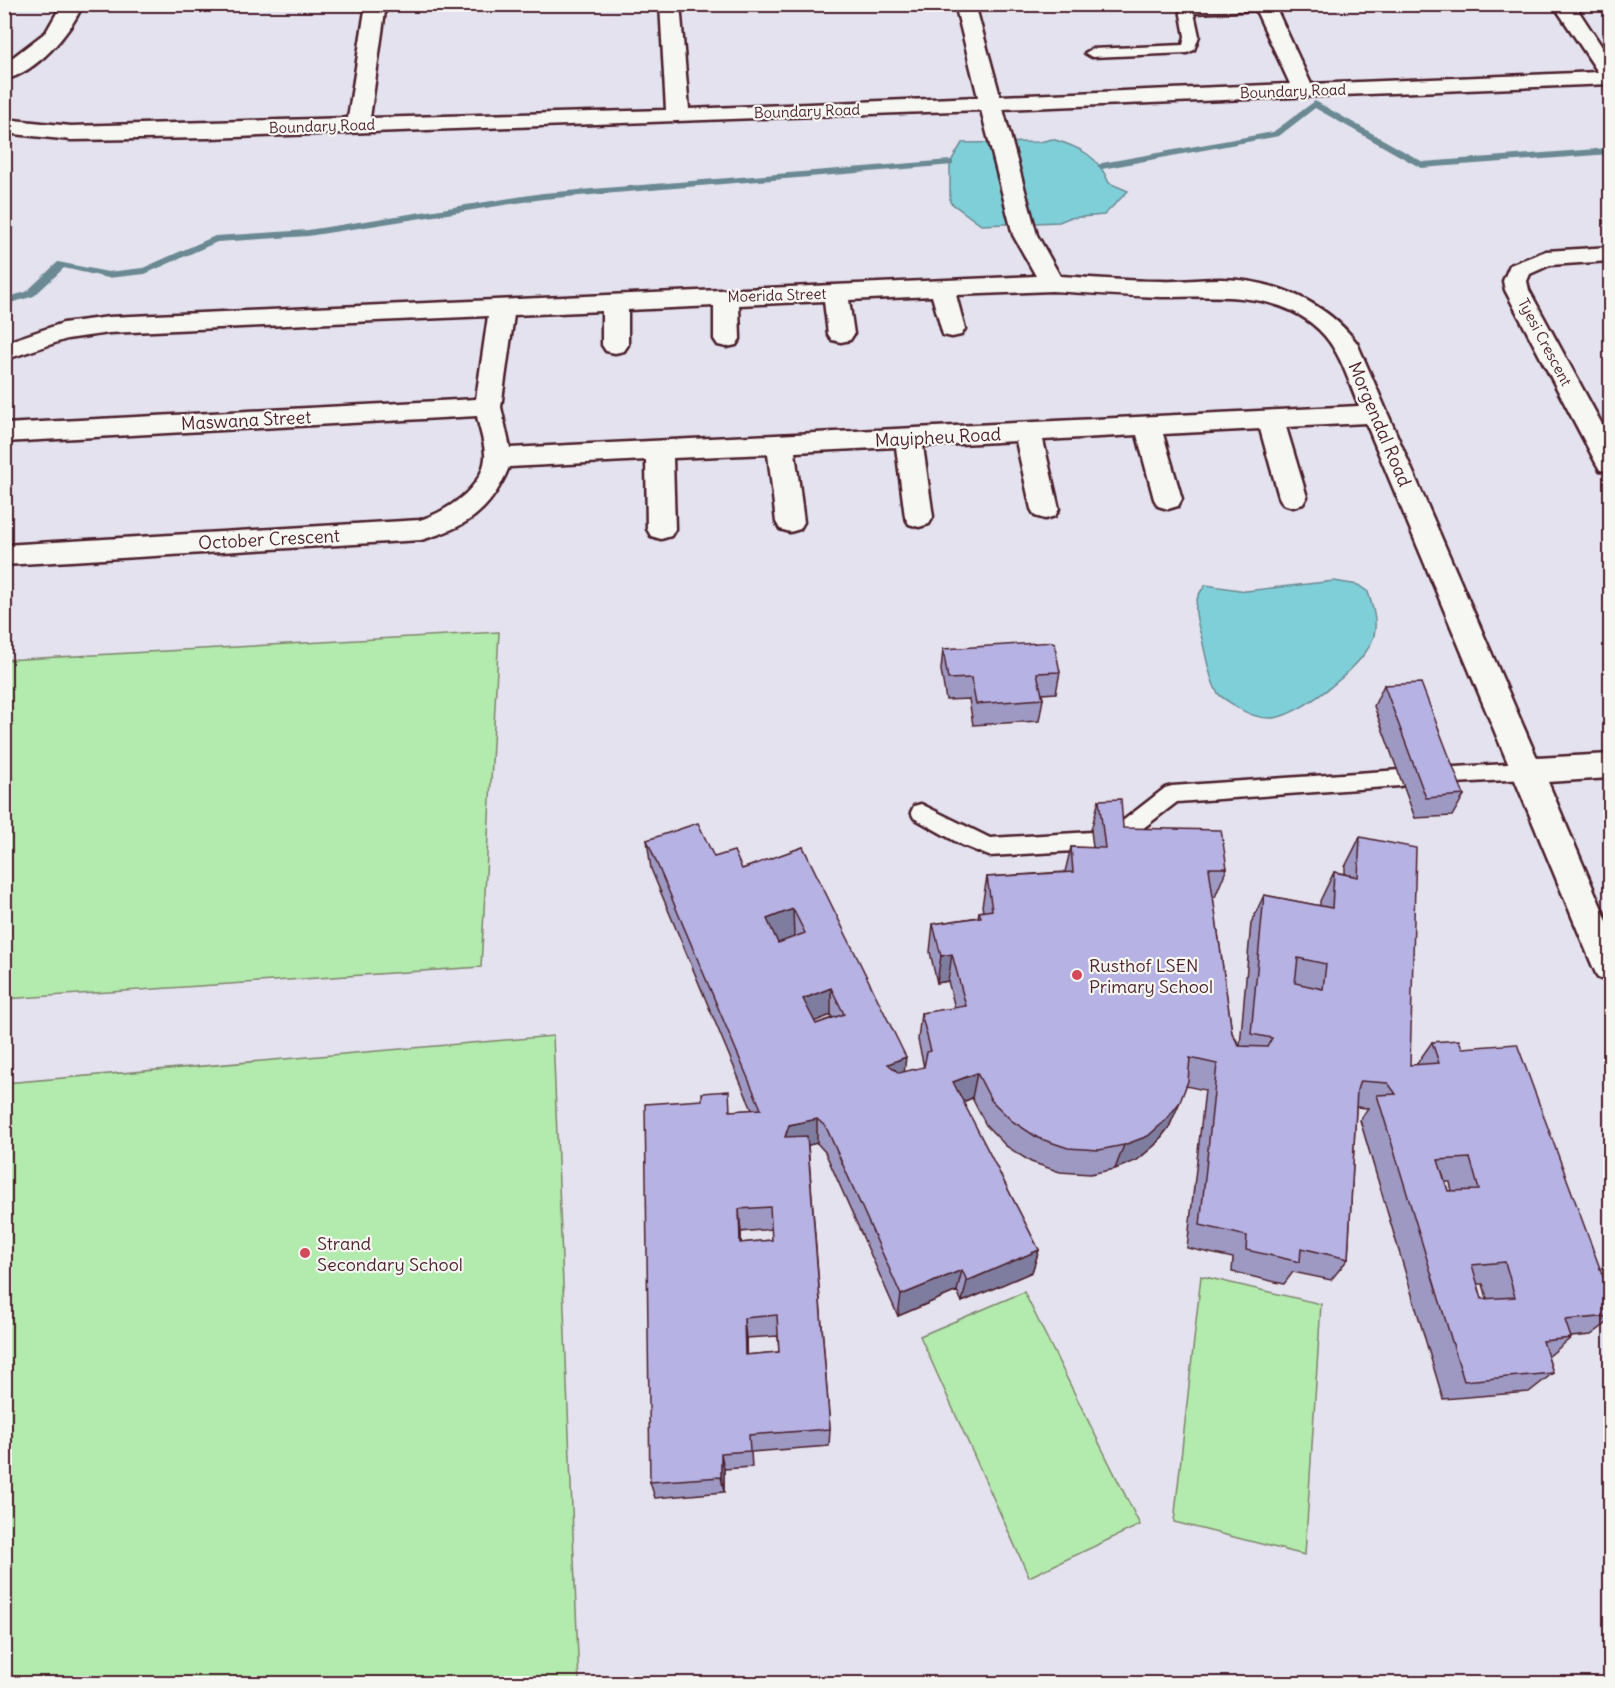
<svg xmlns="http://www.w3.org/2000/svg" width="1615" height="1688" viewBox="0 0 1615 1688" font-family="Delius,sans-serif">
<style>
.green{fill:#b3eaad;stroke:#7e846c;stroke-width:1.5}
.water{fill:#7fcfd9;stroke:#6a8993;stroke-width:1.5}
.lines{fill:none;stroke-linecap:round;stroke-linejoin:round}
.stream{fill:#6a8993;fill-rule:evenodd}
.service-casing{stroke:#4a1f2b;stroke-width:5}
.minor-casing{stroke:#4a1f2b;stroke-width:5}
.service{fill:#f6f6f2;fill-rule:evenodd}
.minor{fill:#f6f6f2;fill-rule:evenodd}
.wall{fill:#9d99c3;stroke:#4a1f2b;stroke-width:1.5;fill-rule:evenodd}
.shaded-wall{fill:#7f7d9f;stroke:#4a1f2b;stroke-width:1.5}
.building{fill:#b6b2e3;stroke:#4a1f2b;stroke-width:1.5;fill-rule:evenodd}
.poi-dot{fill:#d1495b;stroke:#f6f6f2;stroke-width:2}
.labels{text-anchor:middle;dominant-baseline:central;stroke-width:4.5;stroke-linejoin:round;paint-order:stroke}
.far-street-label{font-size:15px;fill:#4a1f2b;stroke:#f6f6f2}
.street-label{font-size:18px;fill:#4a1f2b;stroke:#f6f6f2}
.poi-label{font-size:18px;fill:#4a1f2b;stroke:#f6f6f2;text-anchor:start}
</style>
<rect width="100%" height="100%" fill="#e3e2ee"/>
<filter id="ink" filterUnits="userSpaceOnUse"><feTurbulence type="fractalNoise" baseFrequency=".0167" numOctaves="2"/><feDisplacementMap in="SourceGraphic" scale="12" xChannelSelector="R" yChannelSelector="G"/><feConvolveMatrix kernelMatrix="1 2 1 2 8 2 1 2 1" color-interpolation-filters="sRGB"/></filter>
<g filter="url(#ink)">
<path class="green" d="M 499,632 L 481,967 L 5,999 L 5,660 Z
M 553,1036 L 579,1683 L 5,1683 L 5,1083 Z
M 1201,1276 L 1321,1304 L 1305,1555 L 1174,1522 Z
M 1024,1292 L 1140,1525 L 1029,1577 L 920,1336 Z"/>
<path class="water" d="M 1052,139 C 1079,147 1098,155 1109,183 L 1128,191 L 1104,215 L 1069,218 L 1059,222 L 981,225 L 950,202 L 950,163 L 962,143 L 1040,142 Z
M 1334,581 L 1358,585 L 1368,592 C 1373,608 1379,625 1372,641 C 1362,667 1301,715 1273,718 C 1259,719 1247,714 1235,706 C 1230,702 1221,698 1217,692 C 1209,677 1206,656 1202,639 C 1196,619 1190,600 1206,585 L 1246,591 Z"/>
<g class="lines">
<path class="stream" d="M 1315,101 L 1423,162 L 1610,148 L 1610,154 L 1421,168 L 1315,108 L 1279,136 L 1102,169 L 1097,166 L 1102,163 L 1273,132 Z
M 950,160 L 953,161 L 953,165 L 543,199 L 308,236 L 217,242 L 145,274 L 108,278 L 64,268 L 34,296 L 4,305 L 4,298 L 26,292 L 58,262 L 108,272 L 143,268 L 215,236 L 308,230 L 543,193 Z"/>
<g class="service-casing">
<path id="service" d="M 1179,4 L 1271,6 L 1264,10 L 1194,13 L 1199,36 L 1194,50 L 1187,53 L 1092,57 L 1085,53 L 1092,49 L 1183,45 L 1185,36 Z
M 1525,763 L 1532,765 L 1535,771 L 1532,777 L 1525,779 L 1437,784 L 1430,782 L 1427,776 L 1430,770 L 1437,768 Z
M 1400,770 L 1407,772 L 1410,778 L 1407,784 L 1400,786 L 1177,802 L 1120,846 L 1113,849 L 1106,846 L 1103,840 L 1106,834 L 1165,788 L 1172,786 Z
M 921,804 L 990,838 L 1092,832 L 1099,835 L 1102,841 L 1099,847 L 1092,850 L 989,856 L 962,845 L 914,818 L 911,812 L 914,806 Z"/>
</g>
<g class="minor-casing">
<path id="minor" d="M 62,4 L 83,4 C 70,34 37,72 4,80 L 4,64 L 46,32 Z
M 366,4 L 386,4 L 370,118 L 666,110 L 660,4 L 680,4 L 689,109 L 978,97 L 955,4 L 975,4 L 1000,96 L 1290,84 L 1253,4 L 1274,4 L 1311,84 L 1598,72 L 1553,4 L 1574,4 L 1610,59 L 1610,84 L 1003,109 L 1037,235 L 1060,276 C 1094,278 1128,281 1161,281 C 1181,282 1201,279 1221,279 C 1274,280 1325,301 1357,343 L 1537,758 L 1610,754 L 1610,778 L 1548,782 L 1610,928 L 1610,982 L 1598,978 L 1593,967 L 1366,423 L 1286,427 L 1307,497 L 1303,504 L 1293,507 L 1283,504 L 1279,497 L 1260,429 L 1163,434 L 1182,499 L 1178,506 L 1168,509 L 1158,506 L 1154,499 L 1137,435 L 1043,440 L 1059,509 L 1055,516 L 1045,519 L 1035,516 L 1031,509 L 1016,441 L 923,446 L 933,517 L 929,524 L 919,527 L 909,524 L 905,517 L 896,447 L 795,452 L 804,522 L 800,529 L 790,532 L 780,529 L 776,522 L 768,454 L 673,458 L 675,529 L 671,536 L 661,539 L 651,536 L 647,529 L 646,460 L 509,467 C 490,512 467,527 421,540 L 4,565 L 4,545 L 420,520 C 446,512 482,489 485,458 C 486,446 479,428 477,416 L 4,442 L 4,424 L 476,399 L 488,316 L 109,333 L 67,339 L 4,360 L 4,343 L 63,323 L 109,317 L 1036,276 L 1013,235 L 981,110 L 209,138 L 71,140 L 4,133 L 4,119 L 71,126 L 348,118 ZM 1052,291 C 1088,293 1125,296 1162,297 C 1217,297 1284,289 1325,336 C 1342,356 1349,383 1359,406 L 510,448 L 501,407 L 514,315 L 602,311 L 602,345 L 606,351 L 615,353 L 624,351 L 628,345 L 628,310 L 714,306 L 714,339 L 718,345 L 727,347 L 736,345 L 740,339 L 739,305 L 824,301 L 828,334 L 832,340 L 841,342 L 850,340 L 854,334 L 849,300 L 932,296 L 943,335 L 952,337 L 961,335 L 965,329 L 956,295 Z
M 1610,247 L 1610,261 L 1550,265 L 1530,274 L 1527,281 L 1529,290 L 1610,439 L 1610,472 L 1600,470 L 1596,463 L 1505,290 L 1503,281 L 1510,265 L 1546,251 Z"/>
</g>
<use href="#service" class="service"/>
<use href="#minor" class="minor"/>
</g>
<path class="wall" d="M 943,649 L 1060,672 L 1056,693 L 1042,694 L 1043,699 L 1039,721 L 973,725 L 969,699 L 946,700 L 941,670 Z
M 1384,685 L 1464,795 L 1452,816 L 1415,818 L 1374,706 Z
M 1099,800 L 1123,828 L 1227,868 L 1215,897 L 1213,897 L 1232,1033 L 1240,1046 L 1251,923 L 1264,895 L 1320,906 L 1320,901 L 1334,872 L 1345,874 L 1345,867 L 1360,837 L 1410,1065 L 1416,1065 L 1432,1042 L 1462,1048 L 1611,1298 L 1611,1320 L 1591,1335 L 1571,1337 L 1571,1338 L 1548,1357 L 1553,1373 L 1529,1392 L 1443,1399 L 1360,1120 L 1368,1108 L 1356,1107 L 1348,1259 L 1331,1280 L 1293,1272 L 1284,1284 L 1232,1272 L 1233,1258 L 1187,1248 L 1205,1090 L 1186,1086 L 1169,1127 L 1155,1145 L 1137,1160 L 1115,1169 L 1090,1174 L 1060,1172 L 1031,1162 L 1006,1146 L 986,1125 L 972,1098 L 963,1102 L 1039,1250 L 1032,1272 L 962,1302 L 957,1291 L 898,1316 L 825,1152 L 817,1143 L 808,1145 L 830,1429 L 829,1446 L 751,1452 L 752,1467 L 724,1469 L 724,1492 L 655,1498 L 650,1482 L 731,1111 L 752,1110 L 651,869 L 647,840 L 714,857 L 742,869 L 803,847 L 905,1072 L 924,1067 L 918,1040 L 921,1013 L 955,1008 L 948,981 L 937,983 L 930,952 L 933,924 L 978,917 L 979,912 L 983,911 L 982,906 L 987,877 L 1065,872 L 1071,847 L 1093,848 L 1091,830 ZM 831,1015 L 832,1018 L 816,1024 L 814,1021 ZM 1445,1182 L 1450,1182 L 1452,1191 L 1448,1191 ZM 772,1229 L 772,1240 L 741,1243 L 741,1232 ZM 1478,1284 L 1483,1284 L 1487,1298 L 1482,1299 ZM 778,1336 L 779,1352 L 746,1355 L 746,1338 Z"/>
<path class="shaded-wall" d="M 793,909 L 794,938 L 768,947 L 767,919 Z
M 952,954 L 948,981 L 937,983 L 941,956 Z
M 831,988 L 831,1015 L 804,1026 L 803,999 Z
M 906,1057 L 903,1083 L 888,1064 Z
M 977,1073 L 972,1098 L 949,1108 L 953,1082 Z
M 1180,1102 L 1169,1127 L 1155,1145 L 1137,1160 L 1115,1169 L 1124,1145 Z
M 817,1119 L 817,1143 L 789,1150 L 785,1137 L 789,1125 Z
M 739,1209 L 741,1232 L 742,1265 L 740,1243 Z
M 1039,1250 L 1032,1272 L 962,1302 L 967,1281 Z
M 962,1270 L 957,1291 L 898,1316 L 901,1295 Z
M 744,1318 L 746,1338 L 747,1374 L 745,1355 Z
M 721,1453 L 724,1469 L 724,1492 L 721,1477 Z"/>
<path class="building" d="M 1054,642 L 1060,672 L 1037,673 L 1043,699 L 976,704 L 971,678 L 948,679 L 943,649 Z
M 1421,683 L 1464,795 L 1426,798 L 1384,685 Z
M 1121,799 L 1123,828 L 1221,830 L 1227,868 L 1209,868 L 1232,1033 L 1239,1046 L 1267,1047 L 1272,1038 L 1251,1034 L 1264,895 L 1332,908 L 1334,872 L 1358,877 L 1360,837 L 1416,848 L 1410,1065 L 1439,1063 L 1432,1042 L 1459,1040 L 1462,1048 L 1517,1044 L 1611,1298 L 1611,1316 L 1565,1320 L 1571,1338 L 1543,1341 L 1553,1373 L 1464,1381 L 1377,1095 L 1396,1094 L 1388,1083 L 1360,1081 L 1357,1090 L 1348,1259 L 1301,1248 L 1300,1262 L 1246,1250 L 1247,1236 L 1200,1225 L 1217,1064 L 1190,1058 L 1188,1081 L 1180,1102 L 1166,1120 L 1148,1136 L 1124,1145 L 1099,1150 L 1068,1148 L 1038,1138 L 1012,1121 L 991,1100 L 977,1073 L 953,1082 L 1039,1250 L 967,1281 L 962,1270 L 901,1295 L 826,1127 L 817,1119 L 789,1125 L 785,1137 L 807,1136 L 830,1429 L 749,1435 L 750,1451 L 721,1453 L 721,1477 L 650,1482 L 645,1104 L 702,1100 L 702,1093 L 729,1091 L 730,1111 L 761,1109 L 647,840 L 698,823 L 714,857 L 734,851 L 742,869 L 803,847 L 906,1057 L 888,1064 L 899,1073 L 924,1067 L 927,1052 L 931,1051 L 921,1013 L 966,1006 L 952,954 L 941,956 L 933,924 L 981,917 L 979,912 L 992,910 L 987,877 L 1073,872 L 1071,847 L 1105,848 L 1099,800 ZM 793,909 L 805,933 L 778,943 L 767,919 ZM 1298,958 L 1326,964 L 1323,989 L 1295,983 ZM 831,988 L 844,1014 L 816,1024 L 803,999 ZM 1470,1158 L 1479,1190 L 1448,1191 L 1438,1160 ZM 770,1207 L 772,1240 L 740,1243 L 739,1209 ZM 1505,1262 L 1515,1297 L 1482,1299 L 1472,1265 ZM 777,1315 L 779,1352 L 745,1355 L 744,1318 Z"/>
</g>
<g class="poi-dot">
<circle cx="1077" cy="975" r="6"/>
<circle cx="305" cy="1253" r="6"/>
</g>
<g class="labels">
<g class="far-street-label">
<text transform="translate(1293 91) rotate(-2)">Boundary Road</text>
<text transform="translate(807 111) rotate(-2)">Boundary Road</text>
<text transform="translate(322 126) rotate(-2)">Boundary Road</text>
<text transform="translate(777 295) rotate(-2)">Moerida Street</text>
<text transform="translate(1545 342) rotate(62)">Tyesi Crescent</text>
</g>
<g class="street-label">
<text transform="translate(246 420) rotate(-3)">Maswana Street</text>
<text transform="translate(1380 424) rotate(67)">Morgendal Road</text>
<text transform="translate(938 437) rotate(-3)">Mayipheu Road</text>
<text transform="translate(269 539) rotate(-3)">October Crescent</text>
</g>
<g class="poi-label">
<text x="1089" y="965">Rusthof LSEN<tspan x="1089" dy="21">Primary School</tspan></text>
<text x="317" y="1243">Strand<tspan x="317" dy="21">Secondary School</tspan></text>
</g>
</g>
<rect width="1615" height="1688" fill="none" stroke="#f6f6f2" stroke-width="24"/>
<rect x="12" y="12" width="1591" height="1664" fill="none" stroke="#4a1f2b" stroke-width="2" filter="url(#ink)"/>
</svg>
